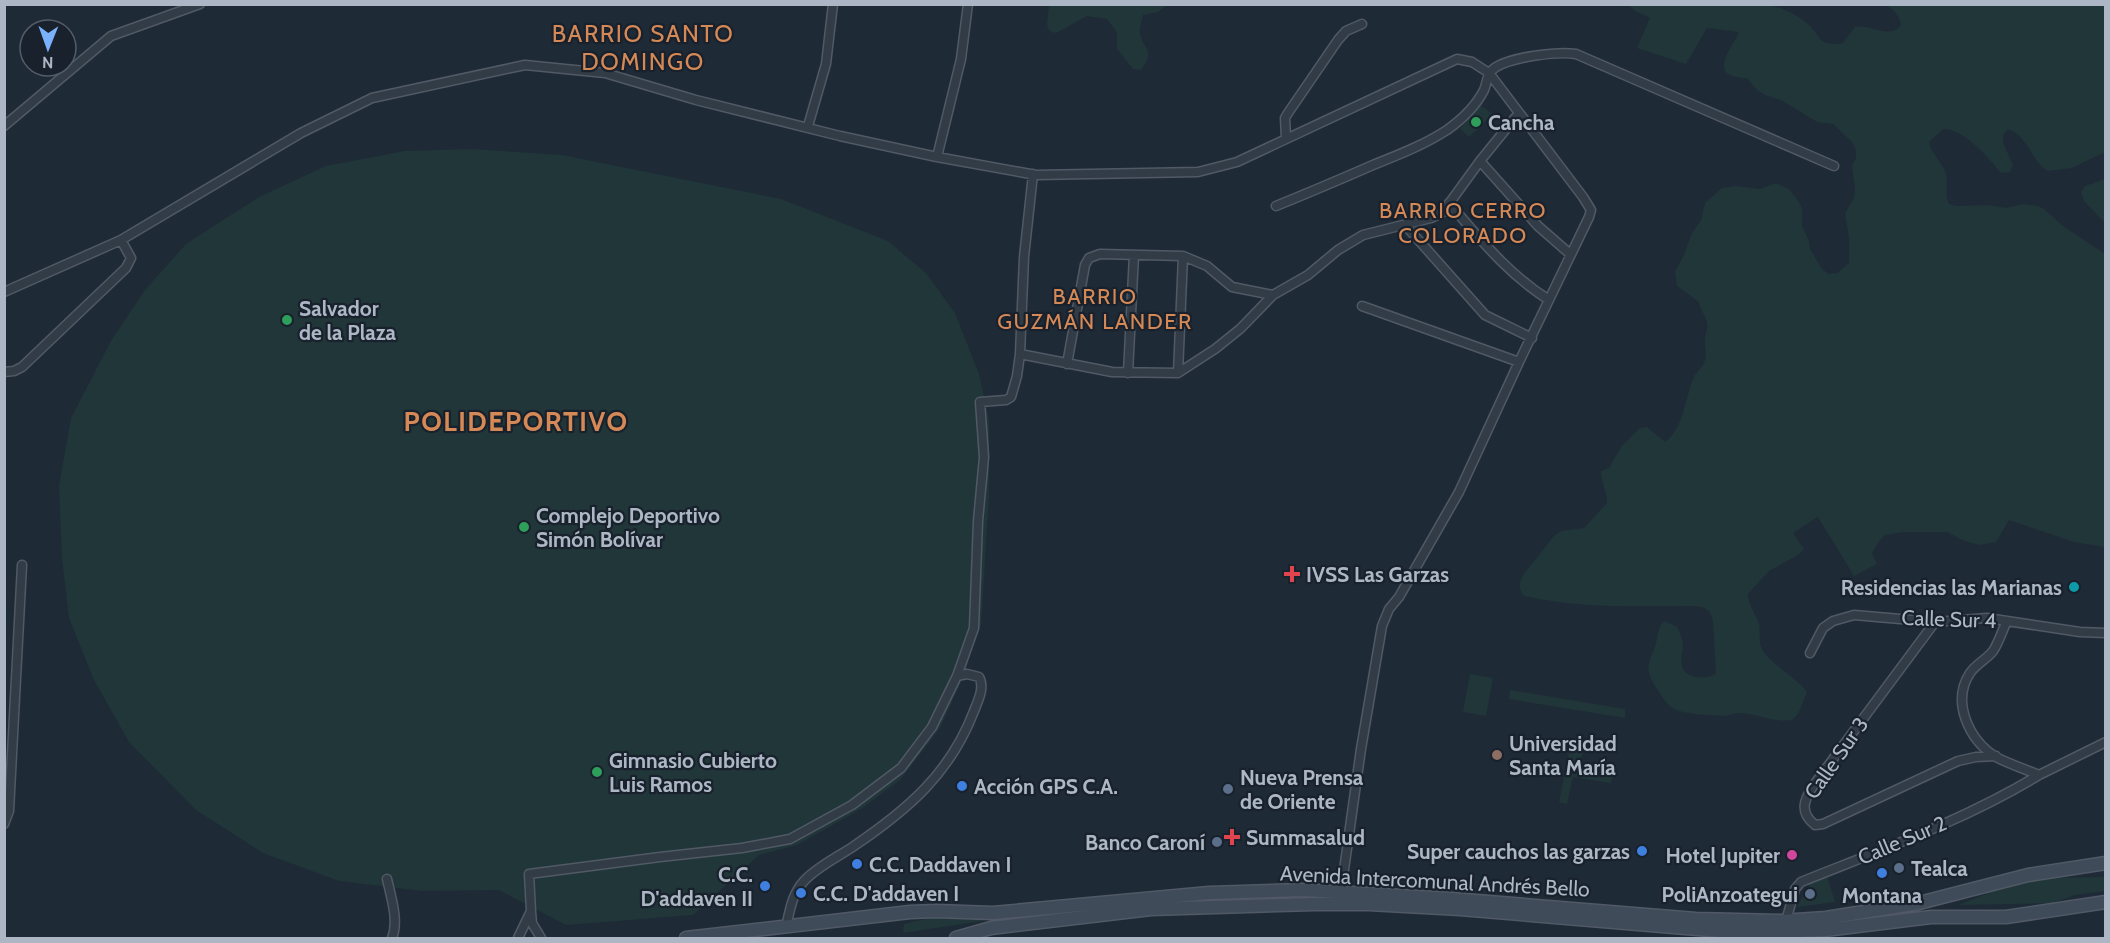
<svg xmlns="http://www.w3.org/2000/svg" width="2110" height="943" viewBox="0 0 2110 943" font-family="Cabin,sans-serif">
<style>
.green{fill:#213638}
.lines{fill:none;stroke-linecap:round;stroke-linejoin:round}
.minor-casing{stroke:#505965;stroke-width:11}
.secondary-casing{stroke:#505965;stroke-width:15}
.minor{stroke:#323c47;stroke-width:8}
.secondary{stroke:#404b5a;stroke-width:12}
.leisure-dot{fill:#2e9e5b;stroke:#18212c;stroke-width:2}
.health-dot{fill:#e0444e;stroke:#18212c;stroke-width:2}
.culture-dot{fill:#0f9aa8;stroke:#18212c;stroke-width:2}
.education-dot{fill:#8d6e63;stroke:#18212c;stroke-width:2}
.shop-dot{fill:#3f7fe0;stroke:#18212c;stroke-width:2}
.service-dot{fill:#5c6f8a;stroke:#18212c;stroke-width:2}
.hotel-dot{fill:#d1479c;stroke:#18212c;stroke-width:2}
.labels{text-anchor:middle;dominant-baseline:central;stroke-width:4.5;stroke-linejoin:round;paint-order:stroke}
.poi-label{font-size:21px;font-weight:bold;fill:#acb6c4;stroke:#18212c;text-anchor:start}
.street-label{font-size:21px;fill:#acb6c4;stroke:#18212c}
.neighbourhood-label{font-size:22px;letter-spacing:1.5px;fill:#d58956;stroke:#18212c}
.quarter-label{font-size:24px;letter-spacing:1.5px;fill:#d58956;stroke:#18212c}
.district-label{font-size:27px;font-weight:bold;letter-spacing:1.5px;fill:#d58956;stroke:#18212c}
</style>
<rect width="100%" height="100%" fill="#1f2a37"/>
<path class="green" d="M 1049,5 L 1049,4 L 1167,5 L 1158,12 L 1143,15 C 1142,20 1139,29 1140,34 C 1144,51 1156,49 1141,70 L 1133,69 L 1117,49 L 1117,32 L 1107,19 L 1087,16 L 1056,33 L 1049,31 L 1047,24 Z
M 1629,5 L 1769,5 C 1782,8 1797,14 1808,24 C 1822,37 1818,47 1843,43 L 1855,27 C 1872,24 1889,40 1901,25 C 1899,14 1894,11 1886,5 L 2105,5 L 2105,152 L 2072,168 L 2047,171 C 2031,160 2028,136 2008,129 L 2003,135 L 2003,143 L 2013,165 L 2010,172 L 2001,173 C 1989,158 1963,128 1943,129 L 1929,142 C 1931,153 1940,160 1945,171 C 1949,182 1944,193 1949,204 L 1956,206 L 1989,205 L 2006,208 L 2022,204 L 2038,206 L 2044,209 L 2063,226 L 2105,254 L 2105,547 L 2074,542 L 2009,520 L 1996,542 L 1979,545 L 1962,540 L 1947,532 L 1904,532 L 1885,535 L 1879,541 L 1872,553 L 1877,564 L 1854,576 L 1818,517 L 1793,533 L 1804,549 L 1798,555 L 1769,571 L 1748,594 C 1748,605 1754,611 1758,621 C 1762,629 1757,640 1762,649 C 1769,663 1796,677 1807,692 L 1798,714 L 1792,720 C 1773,723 1757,713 1738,713 C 1733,713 1729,716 1725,716 C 1711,715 1682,715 1671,707 C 1665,702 1661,695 1657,689 C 1644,669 1648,666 1655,646 C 1659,636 1656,629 1664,621 L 1677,627 C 1680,633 1683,639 1683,646 C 1683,652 1680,660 1682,666 C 1686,680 1706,679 1716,674 L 1713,621 C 1711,611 1707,608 1697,606 C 1640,606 1581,609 1524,596 C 1518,588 1519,583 1523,575 L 1554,536 L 1561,531 L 1584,528 L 1607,503 C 1607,491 1601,483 1601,471 L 1609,468 L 1621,447 L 1640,428 L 1647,427 L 1665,442 C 1683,429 1685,399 1693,379 C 1695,372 1703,368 1705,360 C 1707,352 1704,345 1705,337 C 1706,333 1708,327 1707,323 C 1706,316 1700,310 1699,302 L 1677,286 L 1675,271 L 1683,257 L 1692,233 L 1701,220 L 1705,203 L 1722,188 L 1736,186 L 1760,189 L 1776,183 L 1789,189 L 1799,202 L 1802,209 L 1802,226 L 1809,241 L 1810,249 L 1822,269 L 1829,274 L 1837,273 L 1849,263 L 1849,238 L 1845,213 L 1854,198 L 1855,190 L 1852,165 L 1856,158 L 1856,150 L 1852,142 L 1833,124 L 1817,122 L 1781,100 L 1765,95 L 1757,90 L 1747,78 C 1706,77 1730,51 1739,32 L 1707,28 L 1686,64 L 1637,48 L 1650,18 L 1635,11 Z
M 1480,105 L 1493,114 L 1469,137 L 1460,129 Z
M 471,149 L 562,155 L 781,199 L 888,241 L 926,273 L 955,313 L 979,374 L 989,419 L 989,497 L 981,625 L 961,682 L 940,728 L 901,779 L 861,809 L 797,845 L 759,855 L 693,915 L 566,925 L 499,890 L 422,891 L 339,881 L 263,853 L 196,810 L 129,742 L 94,680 L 69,618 L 62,558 L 59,486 L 71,418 L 111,341 L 145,290 L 186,244 L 259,197 L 326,166 L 405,151 Z
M 2105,179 L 2106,179 L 2105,223 L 2084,201 L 2081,192 L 2085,186 Z
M 1470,674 L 1493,678 L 1486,716 L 1463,712 Z
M 1510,690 L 1625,709 L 1625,718 L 1509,699 Z
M 1572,737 L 1619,745 L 1618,752 L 1584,746 L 1579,772 L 1612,777 L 1611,783 L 1573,777 L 1567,804 L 1559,802 Z
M 1827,876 L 1835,902 L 1797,907 L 1810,884 Z
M 2105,877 L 2105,891 L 2075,895 L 2053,903 L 1958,905 L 1997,890 L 2039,878 Z
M 938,916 L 979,916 L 982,921 L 903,933 L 904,924 Z"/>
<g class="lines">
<g class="minor-casing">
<path id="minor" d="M 4,126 L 111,36 L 200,4
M 808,126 L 826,64 L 833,4
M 1286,138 L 1285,118 L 1288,113 L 1338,40 L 1346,31 L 1362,24
M 937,157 L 961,59 L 968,4
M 1480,161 L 1538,226 L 1570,254
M 1033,174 L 1024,257 L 1020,354 L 1112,372 L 1178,373 L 1215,349 L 1240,329 L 1273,295
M 1449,203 C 1480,239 1509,275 1549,300
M 1276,206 C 1308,193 1341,179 1373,165 C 1398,155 1424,145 1447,130 C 1461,120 1476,106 1484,90 C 1488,81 1486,73 1496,67 C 1513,57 1557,51 1576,54 L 1834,166
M 1406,226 L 1485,315 L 1532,338
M 1183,256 L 1207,266 L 1232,287 L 1273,295 L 1308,275 L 1338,250 L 1363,235 L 1431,218 L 1443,212 L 1480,161 L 1519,113
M 4,292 L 121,240 L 301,133 L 372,98 L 525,65 L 605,73 L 696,100 L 840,136 L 937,157 L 1036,175 L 1198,172 L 1237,162 L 1457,59 L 1472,62 L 1489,73 L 1583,197 L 1591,210 L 1589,217 L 1519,362 L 1459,492 L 1399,597 L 1389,609 L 1382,626 L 1361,749 L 1341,891
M 1362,306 L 1519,362
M 1067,364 L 1085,265 L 1089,258 L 1100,254 L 1183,256 L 1178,373
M 4,372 L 14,371 L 22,367 L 126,268 L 131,258 L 121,240
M 1128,373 L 1134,255
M 2007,621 C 2002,631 1999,642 1993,651 C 1987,659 1976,664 1970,673 C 1951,702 1969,740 1996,757 C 2009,764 2025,769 2039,775 L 2106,742
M 1935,622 L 1813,786 C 1804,800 1799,812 1815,825 L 1823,824 L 1958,761 L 1976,757 L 1996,756
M 1810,653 L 1823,628 L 1833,621 L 1854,615 L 1935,622 L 1987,618 L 2080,632 L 2106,633
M 957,676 L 974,628 L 978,521 L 984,457 L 980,402 L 1006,400 L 1011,397 L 1017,376 L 1020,354
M 4,824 L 9,811 L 22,565
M 387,879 C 391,897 399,921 392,938
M 531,912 L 532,923 L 541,938
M 1786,921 L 1795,889 L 1801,882 C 1881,850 1965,820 2039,775
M 518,938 L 531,911 L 529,874 L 660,857 L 742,848 L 790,839 L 852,805 L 901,768 L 932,727 L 957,676 L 967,674 L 979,677 C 985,687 978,701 974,711 C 950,774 907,810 854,846 C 838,857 818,866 804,881 C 792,894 790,910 786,927"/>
</g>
<g class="secondary-casing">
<path id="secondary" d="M 686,938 L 910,912 L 936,911 L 993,913 L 1209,893 L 1303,890 L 1452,899 L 1696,919 L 1781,921 L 1826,918 L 1919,903 L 2028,875 L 2106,863
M 956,938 L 991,928 L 1151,909 L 1314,904 L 1369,904 L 1460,909 L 1721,931 L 1772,932 L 1825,930 L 1931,917 L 2006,917 L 2106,902"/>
</g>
<use href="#minor" class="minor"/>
<use href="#secondary" class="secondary"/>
</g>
<g class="leisure-dot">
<circle cx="1476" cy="122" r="6"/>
<circle cx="287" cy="320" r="6"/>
<circle cx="524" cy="527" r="6"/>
<circle cx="597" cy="772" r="6"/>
</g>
<g class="health-dot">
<path d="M1289 565h6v6h6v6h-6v6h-6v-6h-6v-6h6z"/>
<path d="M1229 828h6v6h6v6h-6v6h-6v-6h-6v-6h6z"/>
</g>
<circle class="culture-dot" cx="2074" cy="587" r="6"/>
<circle class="education-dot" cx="1497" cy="755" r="6"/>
<g class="shop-dot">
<circle cx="962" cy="786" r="6"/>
<circle cx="1642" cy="851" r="6"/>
<circle cx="857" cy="864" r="6"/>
<circle cx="1882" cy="873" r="6"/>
<circle cx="765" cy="886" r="6"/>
<circle cx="801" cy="893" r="6"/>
</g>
<g class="service-dot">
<circle cx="1228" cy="789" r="6"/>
<circle cx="1217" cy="842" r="6"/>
<circle cx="1899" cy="868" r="6"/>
<circle cx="1810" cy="894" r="6"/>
</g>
<circle class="hotel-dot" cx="1792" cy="855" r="6"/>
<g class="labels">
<g class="poi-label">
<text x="1488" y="122">Cancha</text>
<text x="299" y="308">Salvador<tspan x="299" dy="24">de la Plaza</tspan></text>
<text x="536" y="515">Complejo Deportivo<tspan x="536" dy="24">Simón Bolívar</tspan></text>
<text x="1306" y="574">IVSS Las Garzas</text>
<text x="2062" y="587" text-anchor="end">Residencias las Marianas</text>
<text x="1509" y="743">Universidad<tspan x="1509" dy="24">Santa María</tspan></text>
<text x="609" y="760">Gimnasio Cubierto<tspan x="609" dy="24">Luis Ramos</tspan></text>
<text x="1240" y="777">Nueva Prensa<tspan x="1240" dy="24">de Oriente</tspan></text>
<text x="974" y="786">Acción GPS C.A.</text>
<text x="1246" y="837">Summasalud</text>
<text x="1205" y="842" text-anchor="end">Banco Caroní</text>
<text x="1630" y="851" text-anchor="end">Super cauchos las garzas</text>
<text x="1780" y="855" text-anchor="end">Hotel Jupiter</text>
<text x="869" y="864">C.C. Daddaven I</text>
<text x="1911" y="868">Tealca</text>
<text x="753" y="874" text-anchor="end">C.C.<tspan x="753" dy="24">D'addaven II</tspan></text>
<text x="813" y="893">C.C. D'addaven I</text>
<text x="1798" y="894" text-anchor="end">PoliAnzoategui</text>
<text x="1882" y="895" text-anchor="middle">Montana</text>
</g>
<g class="street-label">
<text transform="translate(1949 619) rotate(2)">Calle Sur 4</text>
<text transform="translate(1836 758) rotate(-55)">Calle Sur 3</text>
<text transform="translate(1902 840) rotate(-23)">Calle Sur 2</text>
<text transform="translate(1435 881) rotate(3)">Avenida Intercomunal Andrés Bello</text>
</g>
<g class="neighbourhood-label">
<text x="1463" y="210">BARRIO CERRO<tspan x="1463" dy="25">COLORADO</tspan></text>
<text x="1095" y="296">BARRIO<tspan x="1095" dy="25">GUZMÁN LANDER</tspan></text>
</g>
<g class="quarter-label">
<text x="643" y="33">BARRIO SANTO<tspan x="643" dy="28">DOMINGO</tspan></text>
</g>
<g class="district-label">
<text x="516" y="421">POLIDEPORTIVO</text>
</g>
</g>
<rect width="2110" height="943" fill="none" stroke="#acb6c4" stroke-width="12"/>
<g transform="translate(48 48) rotate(181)"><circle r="28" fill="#18212c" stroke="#535d69" stroke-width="1.5"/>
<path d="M0-4.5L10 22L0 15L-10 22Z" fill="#7bb0fa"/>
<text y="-9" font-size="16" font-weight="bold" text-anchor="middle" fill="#acb6c4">N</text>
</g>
</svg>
